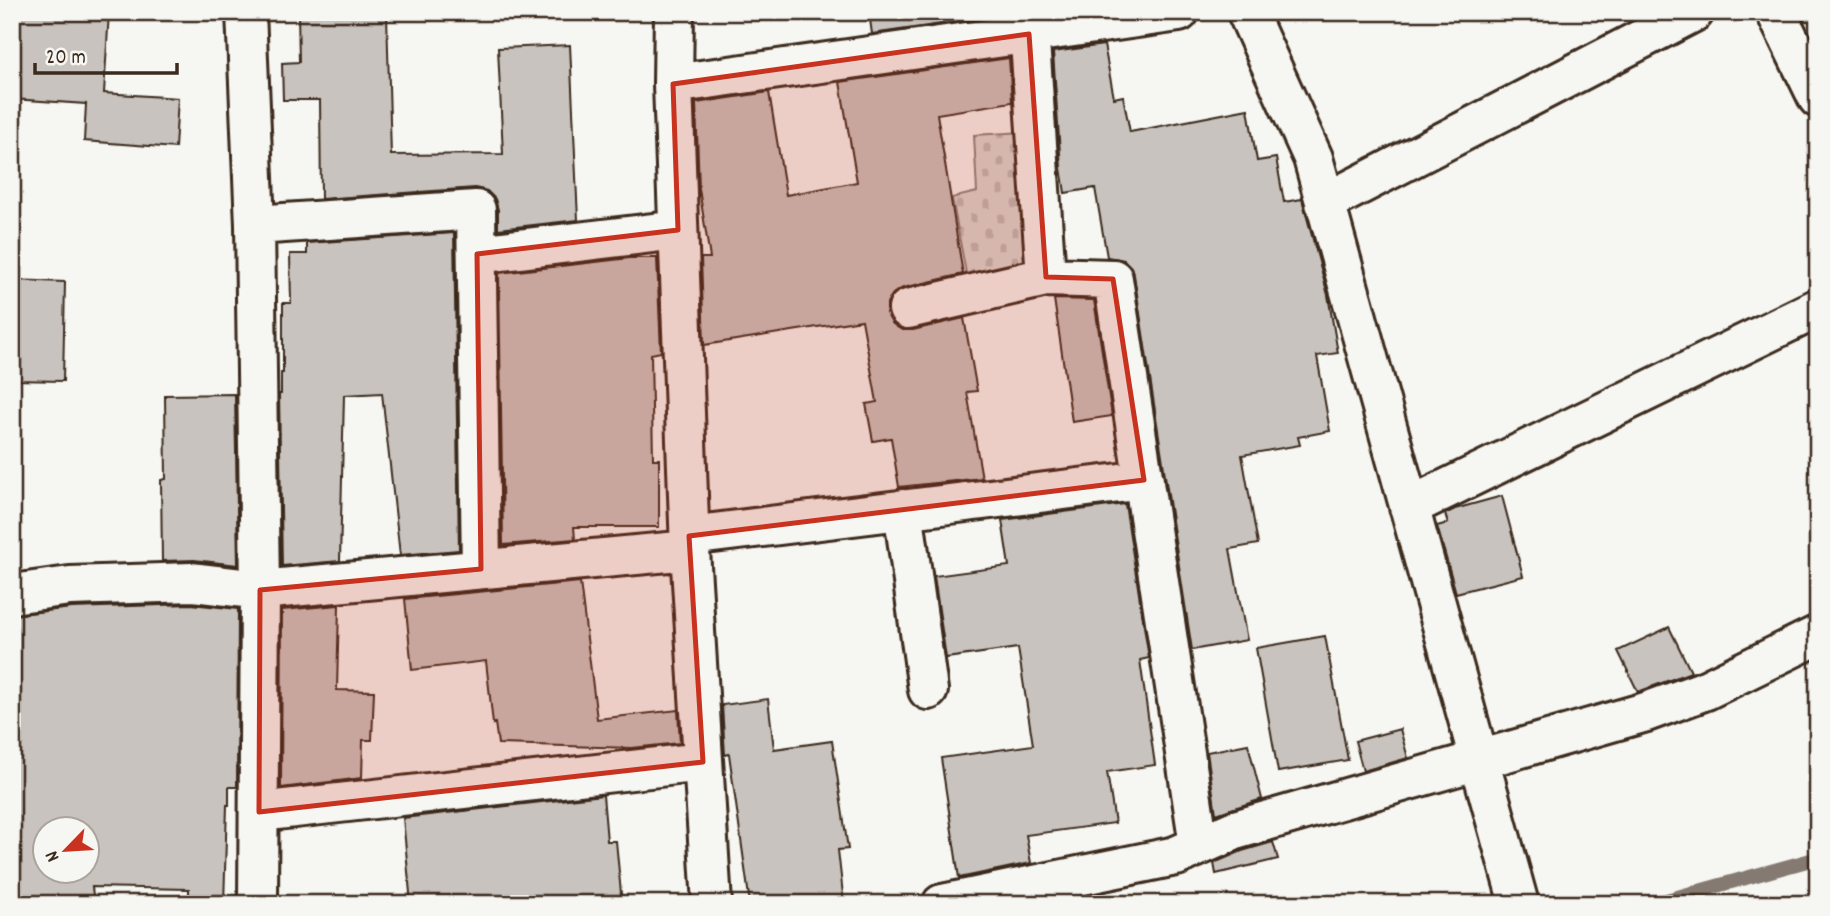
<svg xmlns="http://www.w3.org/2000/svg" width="1830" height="916" viewBox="0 0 1830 916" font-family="Dekko,sans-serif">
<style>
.cemetery{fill:url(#cemetery-stones);stroke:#8a8278;stroke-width:2}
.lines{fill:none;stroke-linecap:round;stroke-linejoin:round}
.stream{stroke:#857a71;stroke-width:14}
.building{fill:#c8c3be;stroke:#3b2a1e;stroke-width:2;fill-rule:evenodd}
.minor-casing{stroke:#3b2a1e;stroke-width:44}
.minor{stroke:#f6f6f2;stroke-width:38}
.marked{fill:#c8321e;fill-opacity:0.2;stroke:#c8321e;stroke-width:5;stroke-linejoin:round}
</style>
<defs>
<pattern id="cemetery-stones" width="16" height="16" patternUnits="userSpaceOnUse" patternTransform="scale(1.75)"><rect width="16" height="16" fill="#dad9d3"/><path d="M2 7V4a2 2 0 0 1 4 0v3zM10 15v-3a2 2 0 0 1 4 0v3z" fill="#bcbab5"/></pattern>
</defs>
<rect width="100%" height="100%" fill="#f6f6f2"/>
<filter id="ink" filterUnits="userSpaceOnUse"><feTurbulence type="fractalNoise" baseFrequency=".0143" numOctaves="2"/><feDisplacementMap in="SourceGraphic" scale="14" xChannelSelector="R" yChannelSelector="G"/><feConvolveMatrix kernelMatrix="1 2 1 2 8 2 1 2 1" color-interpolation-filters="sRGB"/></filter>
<g filter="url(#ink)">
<path class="cemetery" d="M 1024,132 L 1031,275 L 969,289 L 952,198 L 977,192 L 974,135 Z"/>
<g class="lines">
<path class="stream" d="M 1652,904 L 1818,858"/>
</g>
<path class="building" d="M 12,12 L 109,12 L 104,93 L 178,98 L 175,148 L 84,141 L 86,104 L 12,99 Z
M 298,12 L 371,12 L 371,15 L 387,15 L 391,155 L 503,154 L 498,48 L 570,45 L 578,220 L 498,229 L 498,210 L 495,199 L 487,191 L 475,188 L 321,199 L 320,100 L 283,100 L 282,63 L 299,62 Z
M 869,12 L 975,12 L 976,19 L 872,34 Z
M 1104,45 L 1114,98 L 1123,96 L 1130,132 L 1248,109 L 1257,161 L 1276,158 L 1284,202 L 1302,199 L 1328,295 L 1338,353 L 1317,356 L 1330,431 L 1298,437 L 1300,445 L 1242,455 L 1258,544 L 1230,549 L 1247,640 L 1192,650 L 1134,275 L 1131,267 L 1124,260 L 1107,257 L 1095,188 L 1065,193 L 1061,168 L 1053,52 Z
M 1009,58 L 1012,102 L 937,114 L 963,274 L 903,288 L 893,294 L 887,303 L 887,313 L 892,323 L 902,330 L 913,330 L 964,318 L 977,391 L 967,392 L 982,478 L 899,487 L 891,438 L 873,441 L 866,404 L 877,402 L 862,320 L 704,345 L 701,258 L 710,258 L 699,189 L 696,103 L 769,92 L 786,195 L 857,182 L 840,82 Z
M 454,233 L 459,550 L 400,555 L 382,393 L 344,395 L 340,561 L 282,566 L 279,394 L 281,394 L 281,373 L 283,373 L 283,303 L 291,303 L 290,254 L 307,254 L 307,243 Z
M 630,258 L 657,258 L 661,352 L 651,354 L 653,459 L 659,459 L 659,527 L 574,527 L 575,539 L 503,545 L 499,273 Z
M 12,280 L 65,282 L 63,381 L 12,380 Z
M 1054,299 L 1094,300 L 1112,416 L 1072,422 Z
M 235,394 L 238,565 L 194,560 L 162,561 L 161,480 L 166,479 L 165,395 Z
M 1502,496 L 1523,576 L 1456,593 L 1437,526 L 1448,523 L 1445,514 L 1455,509 Z
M 1125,504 L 1149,658 L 1140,660 L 1155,765 L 1107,772 L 1115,823 L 1026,835 L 1031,863 L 959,878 L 941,758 L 1033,745 L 1018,648 L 946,658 L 934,576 L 1009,566 L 1002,520 Z
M 580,582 L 597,719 L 678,710 L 680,743 L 632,748 L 498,744 L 495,723 L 493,724 L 486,661 L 412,670 L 405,599 Z
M 191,604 L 238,609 L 237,787 L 229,787 L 229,805 L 227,805 L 224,904 L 189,904 L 189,889 L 92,887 L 94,904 L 12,904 L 12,615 L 72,608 ZM 46,829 L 88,829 L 88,871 L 46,871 Z
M 339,605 L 337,690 L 374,691 L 372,740 L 363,740 L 362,778 L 281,788 L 282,610 Z
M 1669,627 L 1691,672 L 1638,692 L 1618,651 Z
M 1325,636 L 1348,760 L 1278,772 L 1256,648 Z
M 768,699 L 774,749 L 832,741 L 848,849 L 838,850 L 844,904 L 750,904 L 729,754 L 725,755 L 722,705 Z
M 1400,729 L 1408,758 L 1363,771 L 1355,741 Z
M 1248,744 L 1262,799 L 1216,814 L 1207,752 Z
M 603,795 L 607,841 L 616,841 L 622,904 L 411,904 L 403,818 Z
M 1273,842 L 1278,859 L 1216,874 L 1214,863 L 1242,851 Z"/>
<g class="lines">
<g class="minor-casing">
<path id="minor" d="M 246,12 L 255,225 L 260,590 L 258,904
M 674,12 L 673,84 L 690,550 L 712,904
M 1028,12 L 1046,277 L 1113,279 L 1199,845
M 1247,12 L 1313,158 L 1519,904
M 1776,12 L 1818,98
M 673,84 L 1179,12
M 1325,203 L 1694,12
M 255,225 L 476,210 L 481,569
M 477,254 L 678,230
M 908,309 L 1046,277
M 1409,507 L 1818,308
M 903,509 L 928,690
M 689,536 L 1144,480
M 12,594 L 70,586 L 192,582 L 260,590 L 690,550
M 259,812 L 703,762
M 942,904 L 1176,856 L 1235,830 L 1646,712 L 1706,690 L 1818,635"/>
</g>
<use href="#minor" class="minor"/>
</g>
</g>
<path class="marked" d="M 1029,34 L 1046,277 L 1113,279 L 1144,480 L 689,536 L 703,762 L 259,812 L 260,590 L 481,569 L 477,254 L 678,230 L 673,84 Z"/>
<rect width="1830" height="916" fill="none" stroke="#f6f6f2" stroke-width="42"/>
<rect x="21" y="21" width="1788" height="874" fill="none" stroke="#3b2a1e" stroke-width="2.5" filter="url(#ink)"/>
<g transform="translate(66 850) rotate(245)"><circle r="33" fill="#f6f6f2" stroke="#aba49d" stroke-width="2"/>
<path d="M0-5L12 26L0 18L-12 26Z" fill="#c8321e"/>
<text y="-10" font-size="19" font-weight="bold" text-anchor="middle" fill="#3b2a1e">N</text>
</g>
<path d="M35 63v10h142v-10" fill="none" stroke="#3b2a1e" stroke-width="3.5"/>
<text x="46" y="63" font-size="21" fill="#3b2a1e" stroke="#f6f6f2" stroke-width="5" paint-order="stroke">20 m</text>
</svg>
